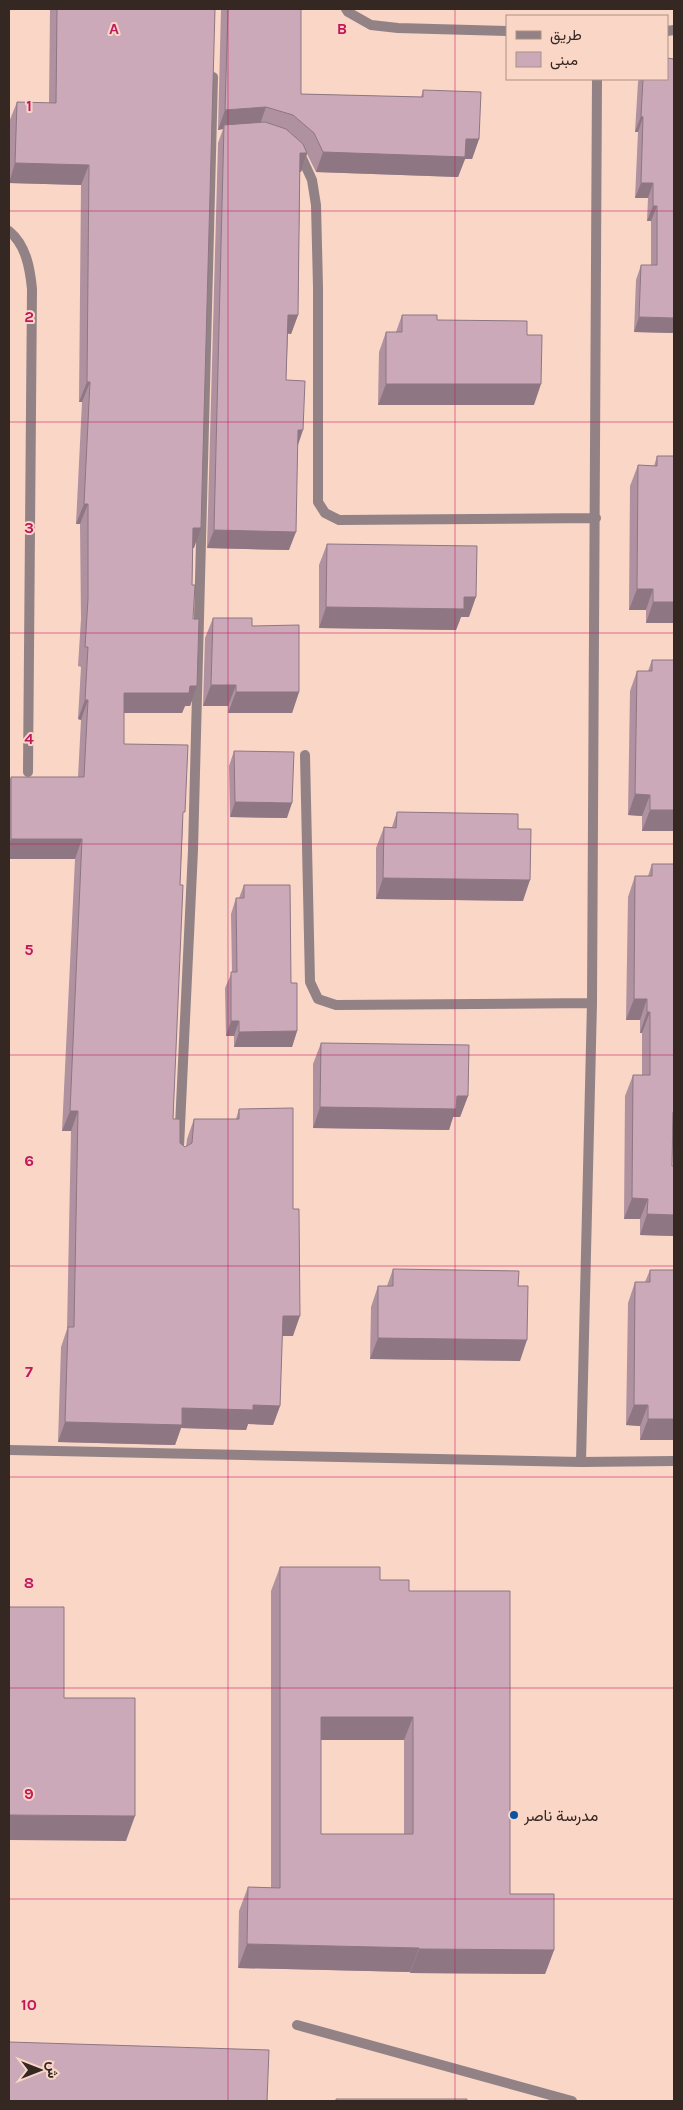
<svg xmlns="http://www.w3.org/2000/svg" width="683" height="2110" viewBox="0 0 683 2110" font-family="Karla,Vazirmatn,sans-serif">
<style>
.lines{fill:none;stroke-linecap:round;stroke-linejoin:round}
.lane{stroke:#928285;stroke-width:10}
.street{stroke:#928285;stroke-width:10}
.wall{fill:#af919f;fill-rule:evenodd}
.shaded-wall{fill:#8e7682}
.building{fill:#cba9b9;stroke:#8e7682;fill-rule:evenodd}
.grid{fill:none;stroke:#c2185b;stroke-width:1;stroke-opacity:0.55}
.poi-dot{fill:#0b53a3;stroke:#fad6c7;stroke-width:2}
.labels{text-anchor:middle;dominant-baseline:central;stroke-width:4;stroke-linejoin:round;paint-order:stroke}
.poi-label{font-size:16px;fill:#352722;stroke:#fad6c7;text-anchor:start}
.grid-label{font-size:16px;text-anchor:middle;font-weight:bold;fill:#c2185b;stroke:#fad6c7;stroke-width:4;stroke-linejoin:round;paint-order:stroke}
</style>
<rect width="100%" height="100%" fill="#fad6c7"/>
<g class="lines">
<path class="lane" d="M 297,2025 L 572,2101"/>
<path class="street" d="M 346,9 L 348,12 L 371,25 L 398,28 L 507,31
M 667,31 L 674,30
M 297,153 L 302,158 L 312,180 L 316,205 L 318,287 L 318,502 L 325,513 L 339,520 L 596,518
M 9,231 C 26,245 30,268 32,289 L 28,772
M 305,755 L 310,982 L 318,999 L 336,1005 L 592,1003
M 179,1147 L 193,850 L 213,77
M 9,1450 L 581,1462 L 674,1461
M 581,1462 L 592,1003 L 597,79"/>
</g>
<path class="wall" d="M 50,9 L 215,9 L 194,548 L 193,548 L 192,585 L 193,619 L 197,686 L 190,706 L 185,706 L 182,713 L 124,713 L 124,744 L 183,820 L 180,885 L 173,1119 L 180,1143 L 185,1147 L 186,1147 L 187,1139 L 194,1119 L 236,1119 L 239,1109 L 293,1336 L 282,1336 L 280,1406 L 273,1425 L 248,1424 L 246,1430 L 181,1428 L 175,1445 L 58,1442 L 61,1347 L 67,1329 L 71,1131 L 62,1131 L 75,859 L 9,859 L 9,783 L 11,777 L 78,777 L 81,720 L 78,719 L 81,667 L 78,666 L 81,619 L 80,524 L 76,524 L 82,402 L 79,402 L 81,185 L 9,183 L 9,122 L 17,102 L 49,103 Z
M 221,9 L 301,9 L 301,94 L 421,97 L 423,90 L 479,139 L 472,159 L 465,159 L 458,177 L 316,172 L 307,154 L 301,172 L 300,172 L 298,315 L 291,334 L 288,333 L 286,380 L 298,444 L 289,550 L 207,548 L 218,143 L 223,129 L 218,130 Z
M 674,59 L 674,333 L 634,332 L 636,280 L 641,265 L 651,265 L 651,221 L 647,221 L 648,198 L 635,198 L 638,132 L 635,132 L 638,82 L 639,79 L 667,79 Z
M 402,315 L 437,320 L 527,335 L 534,405 L 378,405 L 379,352 L 386,332 L 396,332 Z
M 657,456 L 674,456 L 674,623 L 646,623 L 646,610 L 629,610 L 630,486 L 638,465 L 654,466 Z
M 327,544 L 469,617 L 461,617 L 456,630 L 319,628 L 319,565 Z
M 213,618 L 252,626 L 299,692 L 292,713 L 228,713 L 228,706 L 203,706 L 205,638 Z
M 652,660 L 674,660 L 674,831 L 642,831 L 642,816 L 628,815 L 630,691 L 637,671 L 648,671 Z
M 234,751 L 287,818 L 230,817 L 229,766 Z
M 397,812 L 518,829 L 523,901 L 376,899 L 376,848 L 384,827 L 392,827 Z
M 652,864 L 674,1132 L 673,1132 L 672,1166 L 674,1166 L 674,1236 L 640,1235 L 640,1219 L 624,1219 L 625,1096 L 633,1075 L 642,1075 L 642,1033 L 640,1033 L 640,1020 L 626,1020 L 628,897 L 635,876 L 648,876 Z
M 244,885 L 291,983 L 297,1031 L 292,1047 L 234,1047 L 234,1036 L 226,1036 L 225,988 L 232,972 L 231,914 L 236,898 L 239,898 Z
M 321,1043 L 468,1096 L 460,1117 L 453,1117 L 449,1130 L 313,1128 L 313,1064 Z
M 393,1269 L 518,1286 L 520,1361 L 370,1359 L 371,1307 L 378,1286 L 387,1286 Z
M 650,1270 L 674,1440 L 640,1440 L 640,1426 L 626,1425 L 628,1303 L 635,1282 L 645,1282 Z
M 280,1567 L 380,1580 L 409,1591 L 510,1894 L 554,1950 L 545,1974 L 410,1973 L 410,1972 L 238,1968 L 239,1911 L 248,1887 L 271,1888 L 271,1591 ZM 321,1740 L 404,1740 L 404,1834 L 321,1834 Z"/>
<path class="shaded-wall" d="M 266,107 L 259,127 L 224,125 L 223,129 L 218,130 L 225,110 Z
M 641,116 L 643,117 L 638,132 L 635,132 Z
M 466,139 L 479,139 L 472,159 L 465,159 L 458,177 L 316,172 L 323,152 Z
M 300,153 L 307,153 L 301,172 L 293,171 Z
M 15,163 L 89,165 L 81,185 L 9,183 Z
M 641,183 L 653,183 L 648,198 L 635,198 Z
M 653,206 L 657,206 L 651,221 L 647,221 Z
M 288,315 L 298,315 L 291,334 L 282,333 Z
M 639,317 L 674,318 L 674,333 L 634,332 Z
M 87,382 L 90,382 L 82,402 L 79,402 Z
M 386,384 L 541,384 L 534,405 L 378,405 Z
M 298,430 L 303,430 L 297,448 Z
M 84,504 L 88,504 L 80,524 L 76,524 Z
M 193,528 L 201,528 L 194,548 L 186,548 Z
M 214,530 L 296,532 L 289,550 L 207,548 Z
M 637,589 L 653,589 L 646,610 L 629,610 Z
M 464,597 L 476,597 L 469,617 L 461,617 L 456,630 L 319,628 L 326,607 Z
M 653,602 L 674,602 L 674,623 L 646,623 Z
M 211,685 L 236,685 L 228,706 L 203,706 Z
M 190,686 L 197,686 L 190,706 L 185,706 L 182,713 L 117,713 L 124,693 Z
M 236,692 L 299,692 L 292,713 L 228,713 Z
M 85,700 L 88,700 L 81,720 L 78,719 Z
M 635,794 L 650,795 L 642,816 L 628,815 Z
M 235,802 L 292,803 L 287,818 L 230,817 Z
M 650,810 L 674,810 L 674,831 L 642,831 Z
M 11,839 L 82,839 L 75,859 L 9,859 L 9,844 Z
M 383,878 L 530,880 L 523,901 L 376,899 Z
M 634,999 L 647,999 L 640,1020 L 626,1020 Z
M 647,1012 L 650,1012 L 642,1033 L 640,1033 Z
M 231,1021 L 239,1021 L 234,1036 L 226,1036 Z
M 297,1031 L 292,1047 L 234,1047 L 239,1032 Z
M 457,1096 L 468,1096 L 460,1117 L 453,1117 L 449,1130 L 313,1128 L 320,1107 Z
M 70,1111 L 78,1111 L 71,1131 L 62,1131 Z
M 673,1112 L 674,1112 L 674,1132 L 665,1132 Z
M 632,1198 L 648,1199 L 640,1219 L 624,1219 Z
M 647,1214 L 674,1215 L 674,1236 L 640,1235 Z
M 283,1316 L 300,1316 L 293,1336 L 275,1336 Z
M 378,1338 L 527,1340 L 520,1361 L 370,1359 Z
M 253,1405 L 280,1406 L 273,1425 L 248,1424 L 246,1430 L 181,1428 L 175,1445 L 58,1442 L 65,1422 L 182,1408 Z
M 634,1405 L 648,1405 L 640,1426 L 626,1425 Z
M 648,1419 L 674,1419 L 674,1440 L 640,1440 Z
M 321,1717 L 413,1717 L 404,1740 L 312,1740 Z
M 9,1815 L 135,1816 L 126,1841 L 9,1840 Z
M 247,1944 L 419,1948 L 410,1972 L 238,1968 Z
M 419,1949 L 554,1950 L 545,1974 L 410,1973 Z"/>
<path class="building" d="M 57,9 L 215,9 L 201,528 L 193,528 L 192,585 L 195,585 L 193,619 L 199,619 L 197,686 L 190,686 L 189,693 L 124,693 L 124,744 L 188,745 L 185,812 L 183,812 L 180,885 L 183,885 L 173,1119 L 180,1119 L 180,1143 L 185,1147 L 192,1143 L 194,1119 L 239,1119 L 239,1109 L 293,1108 L 293,1209 L 299,1209 L 300,1316 L 283,1316 L 280,1406 L 253,1405 L 253,1410 L 182,1408 L 182,1425 L 65,1422 L 68,1327 L 74,1327 L 78,1111 L 70,1111 L 82,839 L 11,839 L 11,777 L 84,777 L 88,700 L 85,700 L 88,647 L 85,647 L 88,599 L 88,504 L 84,504 L 90,382 L 87,382 L 89,165 L 15,163 L 17,102 L 56,103 Z
M 228,9 L 301,9 L 301,94 L 423,97 L 423,90 L 481,92 L 479,139 L 466,139 L 465,157 L 323,152 L 314,133 L 293,115 L 266,107 L 225,110 Z
M 667,58 L 674,59 L 674,318 L 639,317 L 641,265 L 657,265 L 657,206 L 653,206 L 653,183 L 641,183 L 643,117 L 641,116 L 643,79 L 667,79 Z
M 265,122 L 286,129 L 303,144 L 307,153 L 300,153 L 298,315 L 288,315 L 286,380 L 305,381 L 303,430 L 298,430 L 296,532 L 214,530 L 224,125 Z
M 402,315 L 437,315 L 437,320 L 527,321 L 527,335 L 542,335 L 541,384 L 386,384 L 386,332 L 402,332 Z
M 657,456 L 674,456 L 674,602 L 653,602 L 653,589 L 637,589 L 638,465 L 657,466 Z
M 327,544 L 477,546 L 476,597 L 464,597 L 464,609 L 326,607 Z
M 213,618 L 252,618 L 252,626 L 299,625 L 299,692 L 236,692 L 236,685 L 211,685 Z
M 652,660 L 674,660 L 674,810 L 650,810 L 650,795 L 635,794 L 637,671 L 652,671 Z
M 234,751 L 294,752 L 292,803 L 235,802 Z
M 397,812 L 518,814 L 518,829 L 531,829 L 530,880 L 383,878 L 384,827 L 396,828 Z
M 652,864 L 674,864 L 674,1112 L 673,1112 L 672,1166 L 674,1166 L 674,1215 L 647,1214 L 648,1199 L 632,1198 L 633,1075 L 650,1075 L 650,1012 L 647,1012 L 647,999 L 634,999 L 635,876 L 652,876 Z
M 244,885 L 290,885 L 291,983 L 297,983 L 297,1031 L 239,1032 L 239,1021 L 231,1021 L 231,972 L 237,972 L 236,898 L 244,898 Z
M 321,1043 L 469,1045 L 468,1096 L 457,1096 L 456,1109 L 320,1107 Z
M 393,1269 L 519,1271 L 518,1286 L 528,1286 L 527,1340 L 378,1338 L 378,1286 L 393,1286 Z
M 650,1270 L 674,1270 L 674,1419 L 648,1419 L 648,1405 L 634,1405 L 635,1282 L 650,1282 Z
M 280,1567 L 380,1567 L 380,1580 L 409,1580 L 409,1591 L 510,1591 L 510,1894 L 554,1894 L 554,1950 L 419,1949 L 419,1948 L 247,1944 L 248,1887 L 280,1888 ZM 321,1717 L 413,1717 L 413,1834 L 321,1834 Z
M 9,1607 L 64,1607 L 64,1698 L 135,1698 L 135,1816 L 9,1815 Z
M 9,2042 L 269,2050 L 267,2101 L 9,2101 Z
M 336,2099 L 467,2099 L 467,2101 L 336,2101 Z"/>
<path class="grid" d="M 228,9 L 228,2101M 455,9 L 455,2101M 9,211 L 674,211M 9,422 L 674,422M 9,633 L 674,633M 9,844 L 674,844M 9,1055 L 674,1055M 9,1266 L 674,1266M 9,1477 L 674,1477M 9,1688 L 674,1688M 9,1899 L 674,1899"/>
<circle class="poi-dot" cx="514" cy="1815" r="5"/>
<g class="labels">
<g class="poi-label">
<text x="524" y="1815">مدرسة ناصر</text>
</g>
</g>
<g class="grid-label">
<text x="114" y="34">A</text>
<text x="342" y="34">B</text>
<text x="29" y="111">1</text>
<text x="29" y="322">2</text>
<text x="29" y="533">3</text>
<text x="29" y="744">4</text>
<text x="29" y="955">5</text>
<text x="29" y="1166">6</text>
<text x="29" y="1377">7</text>
<text x="29" y="1588">8</text>
<text x="29" y="1799">9</text>
<text x="29" y="2010">10</text>
</g>
<rect width="683" height="2110" fill="none" stroke="#352722" stroke-width="20"/>
<rect x="506" y="15" width="162" height="65" fill="#fad6c7" stroke="#ab9085"/>
<rect x="516" y="31" width="25" height="8" fill="#928285" stroke="#ab9085"/>
<text x="550" y="40" font-size="15" fill="#352722">طريق</text>
<rect x="516" y="52" width="25" height="15" fill="#cba9b9" stroke="#ab9085"/>
<text x="550" y="65" font-size="15" fill="#352722">مبنى</text>
<g transform="translate(40 2070) rotate(90)" stroke="#fad6c7" stroke-width="4" paint-order="stroke">
<path d="M0-4L9 19L0 12L-9 19Z" fill="#352722"/>
<text y="-8" font-size="14" font-weight="bold" text-anchor="middle" fill="#352722">ش</text>
</g>
</svg>
